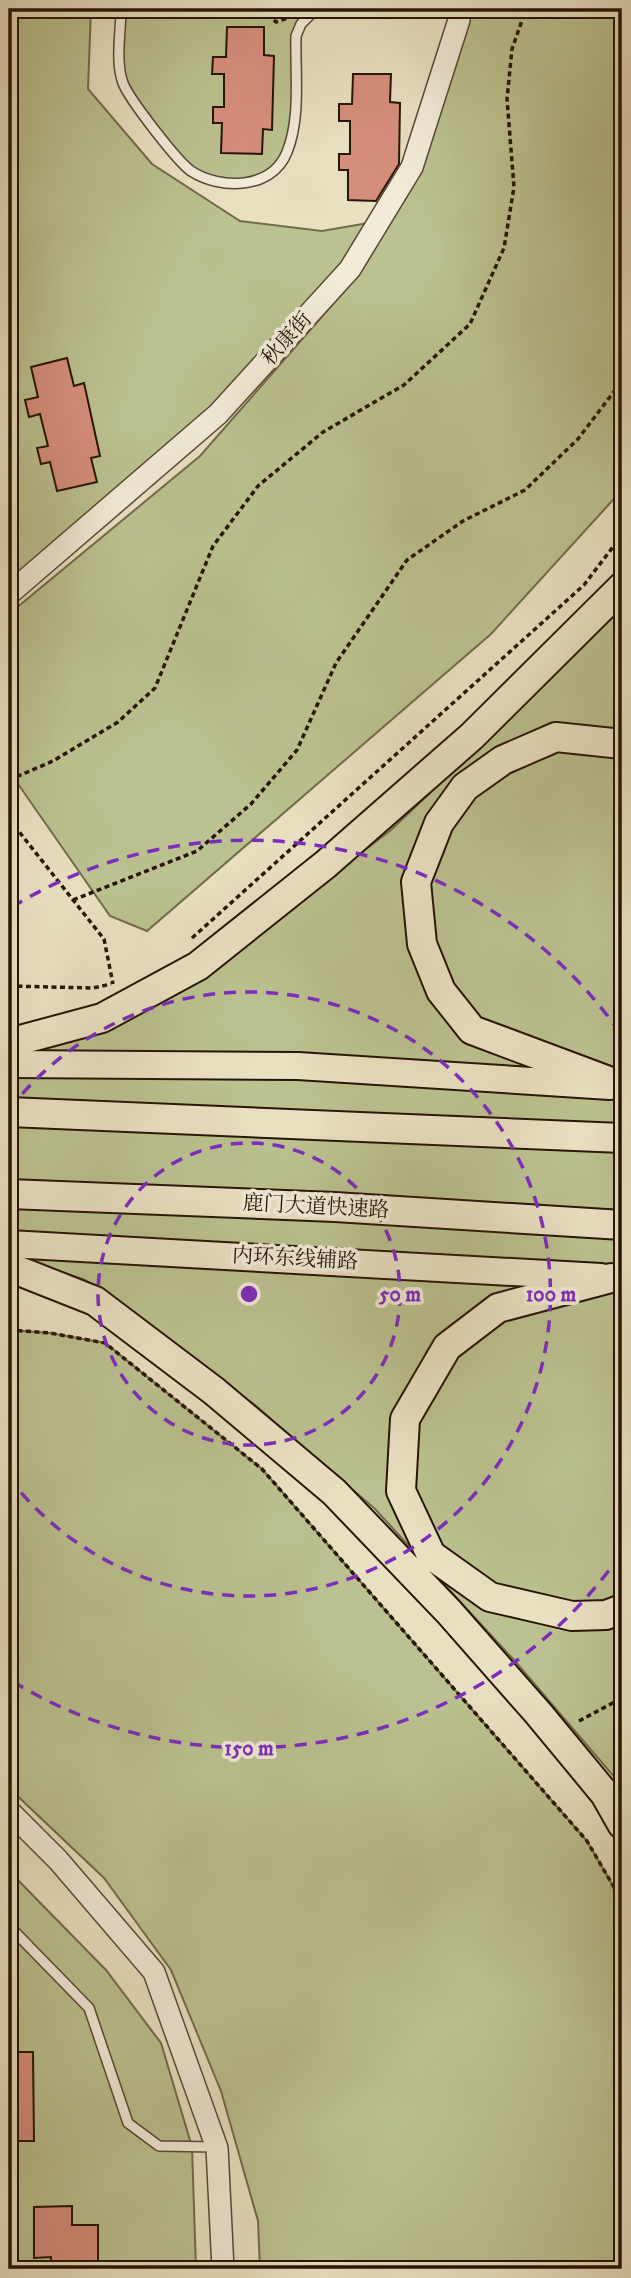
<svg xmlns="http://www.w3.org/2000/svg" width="631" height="2278" viewBox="0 0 631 2278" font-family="'IM FELL DW Pica','Noto Serif SC',serif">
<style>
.green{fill:#bbc190;stroke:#716a4a;stroke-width:2}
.building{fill:#d68e7c;stroke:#271404;stroke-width:2}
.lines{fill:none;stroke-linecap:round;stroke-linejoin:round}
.service-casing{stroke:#584734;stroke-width:12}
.tertiary-casing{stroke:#584734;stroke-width:24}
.primary-casing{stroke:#271404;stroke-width:30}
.trunk-casing{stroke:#271404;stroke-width:32}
.path{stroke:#271404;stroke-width:3.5;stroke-dasharray:5 3.5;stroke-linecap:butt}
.service{stroke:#f1ebd7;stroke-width:9}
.tertiary{stroke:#f1ebd7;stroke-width:21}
.primary{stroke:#e9e0c2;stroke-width:26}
.trunk{stroke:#e9e0c2;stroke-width:28}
.ring{fill:none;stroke:#7b2cbf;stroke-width:3.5;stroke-dasharray:12 9}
.labels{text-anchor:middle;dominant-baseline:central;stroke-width:7;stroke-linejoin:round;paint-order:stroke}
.street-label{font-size:21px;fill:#271404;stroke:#f1ebd7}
.centre{fill:#7b2cbf;stroke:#f1ebd7;stroke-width:3.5}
.ring-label{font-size:21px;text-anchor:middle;font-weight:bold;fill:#7b2cbf;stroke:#f1ebd7;stroke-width:7;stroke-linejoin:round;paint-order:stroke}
</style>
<rect width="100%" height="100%" fill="#e9e0c2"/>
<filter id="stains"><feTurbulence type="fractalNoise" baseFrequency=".00286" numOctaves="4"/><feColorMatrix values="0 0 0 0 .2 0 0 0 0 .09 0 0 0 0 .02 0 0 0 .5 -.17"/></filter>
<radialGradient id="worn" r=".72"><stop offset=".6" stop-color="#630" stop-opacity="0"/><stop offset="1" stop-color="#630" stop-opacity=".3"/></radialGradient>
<path class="green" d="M 9,9 L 91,9 L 88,89 L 152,164 L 240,221 L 322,231 L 380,221 L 218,414 L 9,594 Z
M 122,9 L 316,9 L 301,24 L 293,128 L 286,155 L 255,182 L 212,182 L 189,169 L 122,82 Z
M 468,9 L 622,9 L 622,490 L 491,634 L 147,931 L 110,916 L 18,784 L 9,718 L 9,614 L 200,456 L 347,288 L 413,186 L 467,20 Z
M 622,602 L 622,1786 L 514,1660 L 375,1509 L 255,1405 L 126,1308 L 85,1280 L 9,1253 L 9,1051 L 181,990 L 391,830 L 544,685 Z
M 9,1330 L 50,1333 L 105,1343 L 262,1469 L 587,1841 L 622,1901 L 622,2269 L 260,2269 L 258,2221 L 221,2091 L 171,1970 L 104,1878 L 9,1788 Z
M 9,1871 L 106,1970 L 161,2043 L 192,2147 L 196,2269 L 9,2269 Z"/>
<path class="building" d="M 227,27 L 264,27 L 264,55 L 274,56 L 272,130 L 263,129 L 262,154 L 221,153 L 222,123 L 213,123 L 213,107 L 224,107 L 224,74 L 212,74 L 213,57 L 226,57 Z
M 353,74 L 391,74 L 390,102 L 400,103 L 399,164 L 376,201 L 348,200 L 348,170 L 339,170 L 339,154 L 350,154 L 350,121 L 339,121 L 339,104 L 352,104 Z
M 67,358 L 74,386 L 84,383 L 100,456 L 91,458 L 97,482 L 57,491 L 50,462 L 41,464 L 37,448 L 48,446 L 40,414 L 29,417 L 25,400 L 38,397 L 31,367 Z
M 9,2052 L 33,2052 L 34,2141 L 9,2141 Z
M 72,2206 L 72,2225 L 98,2225 L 98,2269 L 51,2269 L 51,2257 L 34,2258 L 34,2207 Z"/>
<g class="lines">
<g class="service-casing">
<path id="service" d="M 121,9 C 121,31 115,62 123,83 C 129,99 177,161 191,171 C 220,190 272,190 287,152 C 301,118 295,73 296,36 L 301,24 L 316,9
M 9,504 L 9,518
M 9,1926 L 89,2008 L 128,2123 L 159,2146 L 215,2147"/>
</g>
<g class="tertiary-casing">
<path id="tertiary" d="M 9,594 L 218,414 L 350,269 L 412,167 L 459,20 L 459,9
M 9,1811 L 58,1860 L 154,1972 L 217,2148 L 223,2269"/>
</g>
<g class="primary-casing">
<path id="primary" d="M 9,1064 L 298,1066 L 610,1086
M 9,1244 L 601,1277"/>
</g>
<g class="trunk-casing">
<path id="trunk" d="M 622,744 L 556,737 L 503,760 L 465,787 L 439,823 L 416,882 L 422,944 L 441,991 L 472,1030 L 622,1086
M 9,1043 L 102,1018 L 198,966 L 326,864 L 472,736 L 622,587
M 9,1112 L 622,1138
M 9,1194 L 335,1207 L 622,1225
M 9,1267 L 95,1301 L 214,1391 L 334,1492 L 449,1612 L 538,1713 L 605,1794 L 622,1824
M 611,1278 L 498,1308 L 447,1347 L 405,1419 L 401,1491 L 431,1555 L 490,1597 L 572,1616 L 606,1615 L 622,1609"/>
</g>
<path class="path" d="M 261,9 L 276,22 L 288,18
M 9,780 L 53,761 L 118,722 L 155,688 L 213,546 L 258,486 L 323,432 L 404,385 L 470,324 L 504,248 L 514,187 L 507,99 L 512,49 L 526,9
M 9,819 L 104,939 L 113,984
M 73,900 L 197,851 L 251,804 L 297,750 L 336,663 L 407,560 L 463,521 L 525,490 L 578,439 L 622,381
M 192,938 L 584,585 L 622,535
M 9,986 L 93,988 L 111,984
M 9,1330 L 50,1333 L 105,1343 L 262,1469 L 587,1841 L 622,1901
M 579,1721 L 622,1698"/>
<use href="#service" class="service"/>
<use href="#tertiary" class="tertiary"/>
<use href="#primary" class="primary"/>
<use href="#trunk" class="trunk"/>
</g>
<g class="ring">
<circle cx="249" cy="1294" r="151"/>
<path d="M9 1110A302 302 0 1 1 9 1478"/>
<path d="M621 1554A454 454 0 0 1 12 1681M12 907A454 454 0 0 1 621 1034"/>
</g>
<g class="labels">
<g class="street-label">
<text transform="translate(287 339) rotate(-48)">秋康街</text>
<text transform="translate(316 1207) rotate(3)">鹿门大道快速路</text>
<text transform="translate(295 1259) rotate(3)">内环东线辅路</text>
</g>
</g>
<circle cx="249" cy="1294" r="10" class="centre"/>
<g class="ring-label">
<text x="400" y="1301">50 m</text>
<text x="551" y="1301">100 m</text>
<text x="249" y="1755">150 m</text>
</g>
<rect width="631" height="2278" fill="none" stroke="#e9e0c2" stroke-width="35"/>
<rect x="10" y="10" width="610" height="2257" fill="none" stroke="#271404" stroke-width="3.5"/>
<rect x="18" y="18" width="596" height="2243" fill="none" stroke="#271404" stroke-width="2"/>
<rect width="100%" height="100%" filter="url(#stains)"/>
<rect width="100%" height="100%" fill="url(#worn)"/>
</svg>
